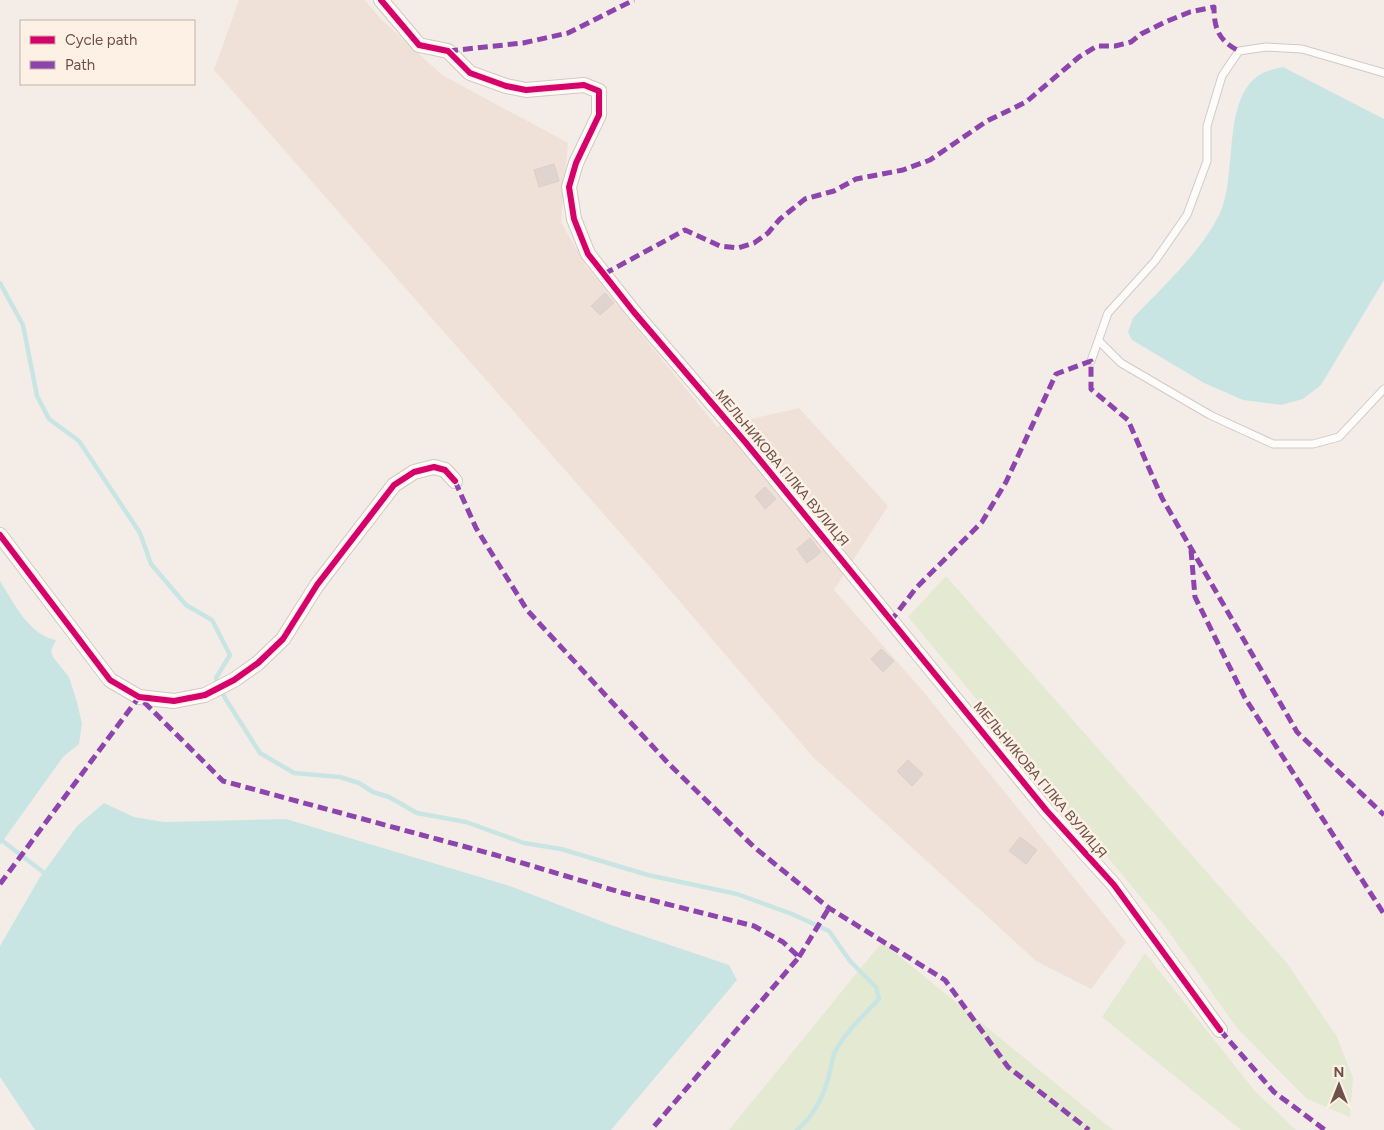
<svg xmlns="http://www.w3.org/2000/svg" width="1384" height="1130" viewBox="0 0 1384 1130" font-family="Figtree,sans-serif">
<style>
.residential{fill:#efe1d7}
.green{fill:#e4e9d2}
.water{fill:#c9e5e3}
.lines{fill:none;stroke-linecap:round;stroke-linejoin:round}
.stream{stroke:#c9e5e3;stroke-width:4.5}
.building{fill:#e0d4cf;stroke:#dccfca}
.lane-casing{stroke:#d2c9c4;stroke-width:9}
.street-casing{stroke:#d2c9c4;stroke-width:16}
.lane{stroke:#fdfcfb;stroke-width:7}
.street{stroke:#fdfcfb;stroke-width:14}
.quiet{stroke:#8e44ad;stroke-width:5;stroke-dasharray:10 5;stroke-linecap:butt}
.cycleway-casing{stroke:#fdf1e6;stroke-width:9}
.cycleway{stroke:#d6006c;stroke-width:6}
.labels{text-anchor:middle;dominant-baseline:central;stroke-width:5;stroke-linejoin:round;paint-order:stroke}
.street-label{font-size:14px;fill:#6f514a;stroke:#fdf1e6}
</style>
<rect width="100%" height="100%" fill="#f4ede7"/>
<path class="residential" d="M 239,0 L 365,0 L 380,18 L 442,75 L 568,143 L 561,222 L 586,266 L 717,427 L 799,408 L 888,506 L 834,590 L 922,690 L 1126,942 L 1091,989 L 1036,961 L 813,757 L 658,576 L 214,70 Z"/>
<path class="green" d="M 946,576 L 1287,963 L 1337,1037 L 1353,1078 L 1350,1117 L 1307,1099 L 1237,1028 L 1164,925 L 908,617 Z
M 882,942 L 1113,1130 L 729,1130 Z
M 1145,953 L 1255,1091 L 1296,1130 L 1241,1130 L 1102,1017 Z"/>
<path class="water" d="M 1283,67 L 1384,119 L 1384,280 L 1321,385 L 1303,399 L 1281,405 L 1243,400 L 1204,383 L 1132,340 L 1128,332 L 1133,318 C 1164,285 1200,254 1220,213 C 1238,176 1221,97 1261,74 C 1267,70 1276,69 1283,67 Z
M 0,581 C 14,603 29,635 56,640 L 51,651 L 53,657 L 69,677 L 77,702 L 82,724 L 79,744 L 63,757 L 0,845 Z
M 104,803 L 134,817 L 164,822 L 286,819 L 510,886 L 611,925 L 729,965 L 737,980 L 611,1130 L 35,1130 L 0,1077 L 0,946 L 40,877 L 77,826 Z"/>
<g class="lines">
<path class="stream" d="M 0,283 L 23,325 L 37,396 L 49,419 L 79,441 L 140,533 L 151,564 L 186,605 L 212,620 L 230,655 L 216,678 L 225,698 L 260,753 L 294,773 L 340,777 L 359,783 L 373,792 L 389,797 L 417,813 L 466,822 L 524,843 L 561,849 L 648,875 L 737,894 L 792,914 L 829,931 L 850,961 L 876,987 L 879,999 C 864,1015 845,1032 835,1052 C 832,1057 832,1065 830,1071 C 825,1093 815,1115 797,1130
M 0,839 L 47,875"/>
</g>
<path class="building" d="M 554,164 L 559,181 L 539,187 L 534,170 Z
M 605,293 L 614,303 L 600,315 L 591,306 Z
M 765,487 L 776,499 L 765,509 L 755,496 Z
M 810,538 L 821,552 L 807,563 L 797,549 Z
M 881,649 L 894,661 L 883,672 L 871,659 Z
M 908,760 L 923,774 L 912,786 L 897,771 Z
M 1020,837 L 1037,850 L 1026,864 L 1009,851 Z"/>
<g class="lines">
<g class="lane-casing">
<path id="lane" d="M 1099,341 L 1121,363 L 1210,415 L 1273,444 L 1313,444 L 1339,437 L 1384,389
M 1091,361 L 1108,313 L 1155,261 L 1187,215 L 1207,161 L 1207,126 L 1222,76 L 1239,51 L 1266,47 L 1302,49 L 1384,73"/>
</g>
<g class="street-casing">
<path id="street" d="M 381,0 L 419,45 L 448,51 L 470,73 L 506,86 L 526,90 L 584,85 L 599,91 L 599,115 L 576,163 L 569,187 L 574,219 L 588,254 L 633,311 L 746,443 L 1046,810 L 1114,885 L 1220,1030
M 0,535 L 110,680 L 139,697 L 174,701 L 205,695 L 234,680 L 258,663 L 283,639 L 317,585 L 394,485 L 414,472 L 434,467 L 445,470 L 455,481"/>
</g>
<use href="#lane" class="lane"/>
<use href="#street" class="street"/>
<path class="quiet" d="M 448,51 L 523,43 L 568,33 L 634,0
M 604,274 L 685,230 L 720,246 L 738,248 L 754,243 L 768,233 L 780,219 L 805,199 L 834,191 L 856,179 L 903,170 L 930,160 L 987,121 L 1026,102 L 1079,57 L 1097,46 L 1115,46 L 1131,42 L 1141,34 L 1165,22 L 1190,12 L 1214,7 C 1214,29 1219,41 1239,51
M 455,481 L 476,528 L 527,610 L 668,763 L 754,847 L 829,908 L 945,980 L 1008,1067 L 1089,1130
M 1191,550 L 1195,597 L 1245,698 L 1384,914
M 890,622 L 916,588 L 982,522 L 1006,482 L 1056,374 L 1091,361 L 1091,389 L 1128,420 L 1162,498 L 1297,732 L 1384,815
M 0,884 L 139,697 L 223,781 L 492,854 L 623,893 L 754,926 L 783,942 L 799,957 L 651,1130
M 799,957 L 829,908
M 1220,1030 L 1274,1092 L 1325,1130"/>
<g class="cycleway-casing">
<path id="cycleway" d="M 381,0 L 419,45 L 448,51 L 470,73 L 506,86 L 526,90 L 584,85 L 599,91 L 599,115 L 576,163 L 569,187 L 574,219 L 588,254 L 633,311 L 746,443 L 1046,810 L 1114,885 L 1220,1030
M 0,535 L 110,680 L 139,697 L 174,701 L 205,695 L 234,680 L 258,663 L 283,639 L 317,585 L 394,485 L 414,472 L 434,467 L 445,470 L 455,481"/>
</g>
<use href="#cycleway" class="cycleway"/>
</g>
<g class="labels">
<g class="street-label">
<text transform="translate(782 468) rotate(50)">МЕЛЬНИКОВА ГІЛКА ВУЛИЦЯ</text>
<text transform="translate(1040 780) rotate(50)">МЕЛЬНИКОВА ГІЛКА ВУЛИЦЯ</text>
</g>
</g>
<rect x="20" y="20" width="175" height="65" fill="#fdf1e6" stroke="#c4b1a8"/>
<rect x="30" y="36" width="25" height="8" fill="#d6006c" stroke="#c4b1a8"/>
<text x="65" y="45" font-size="15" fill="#6f514a">Cycle path</text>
<rect x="30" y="61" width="25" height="8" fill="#8e44ad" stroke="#c4b1a8"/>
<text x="65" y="70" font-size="15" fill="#6f514a">Path</text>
<g transform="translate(1339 1085)" stroke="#fdf1e6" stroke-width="4" paint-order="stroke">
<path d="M0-4L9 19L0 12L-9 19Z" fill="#6f514a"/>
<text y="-8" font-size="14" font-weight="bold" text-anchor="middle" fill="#6f514a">N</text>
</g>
</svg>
